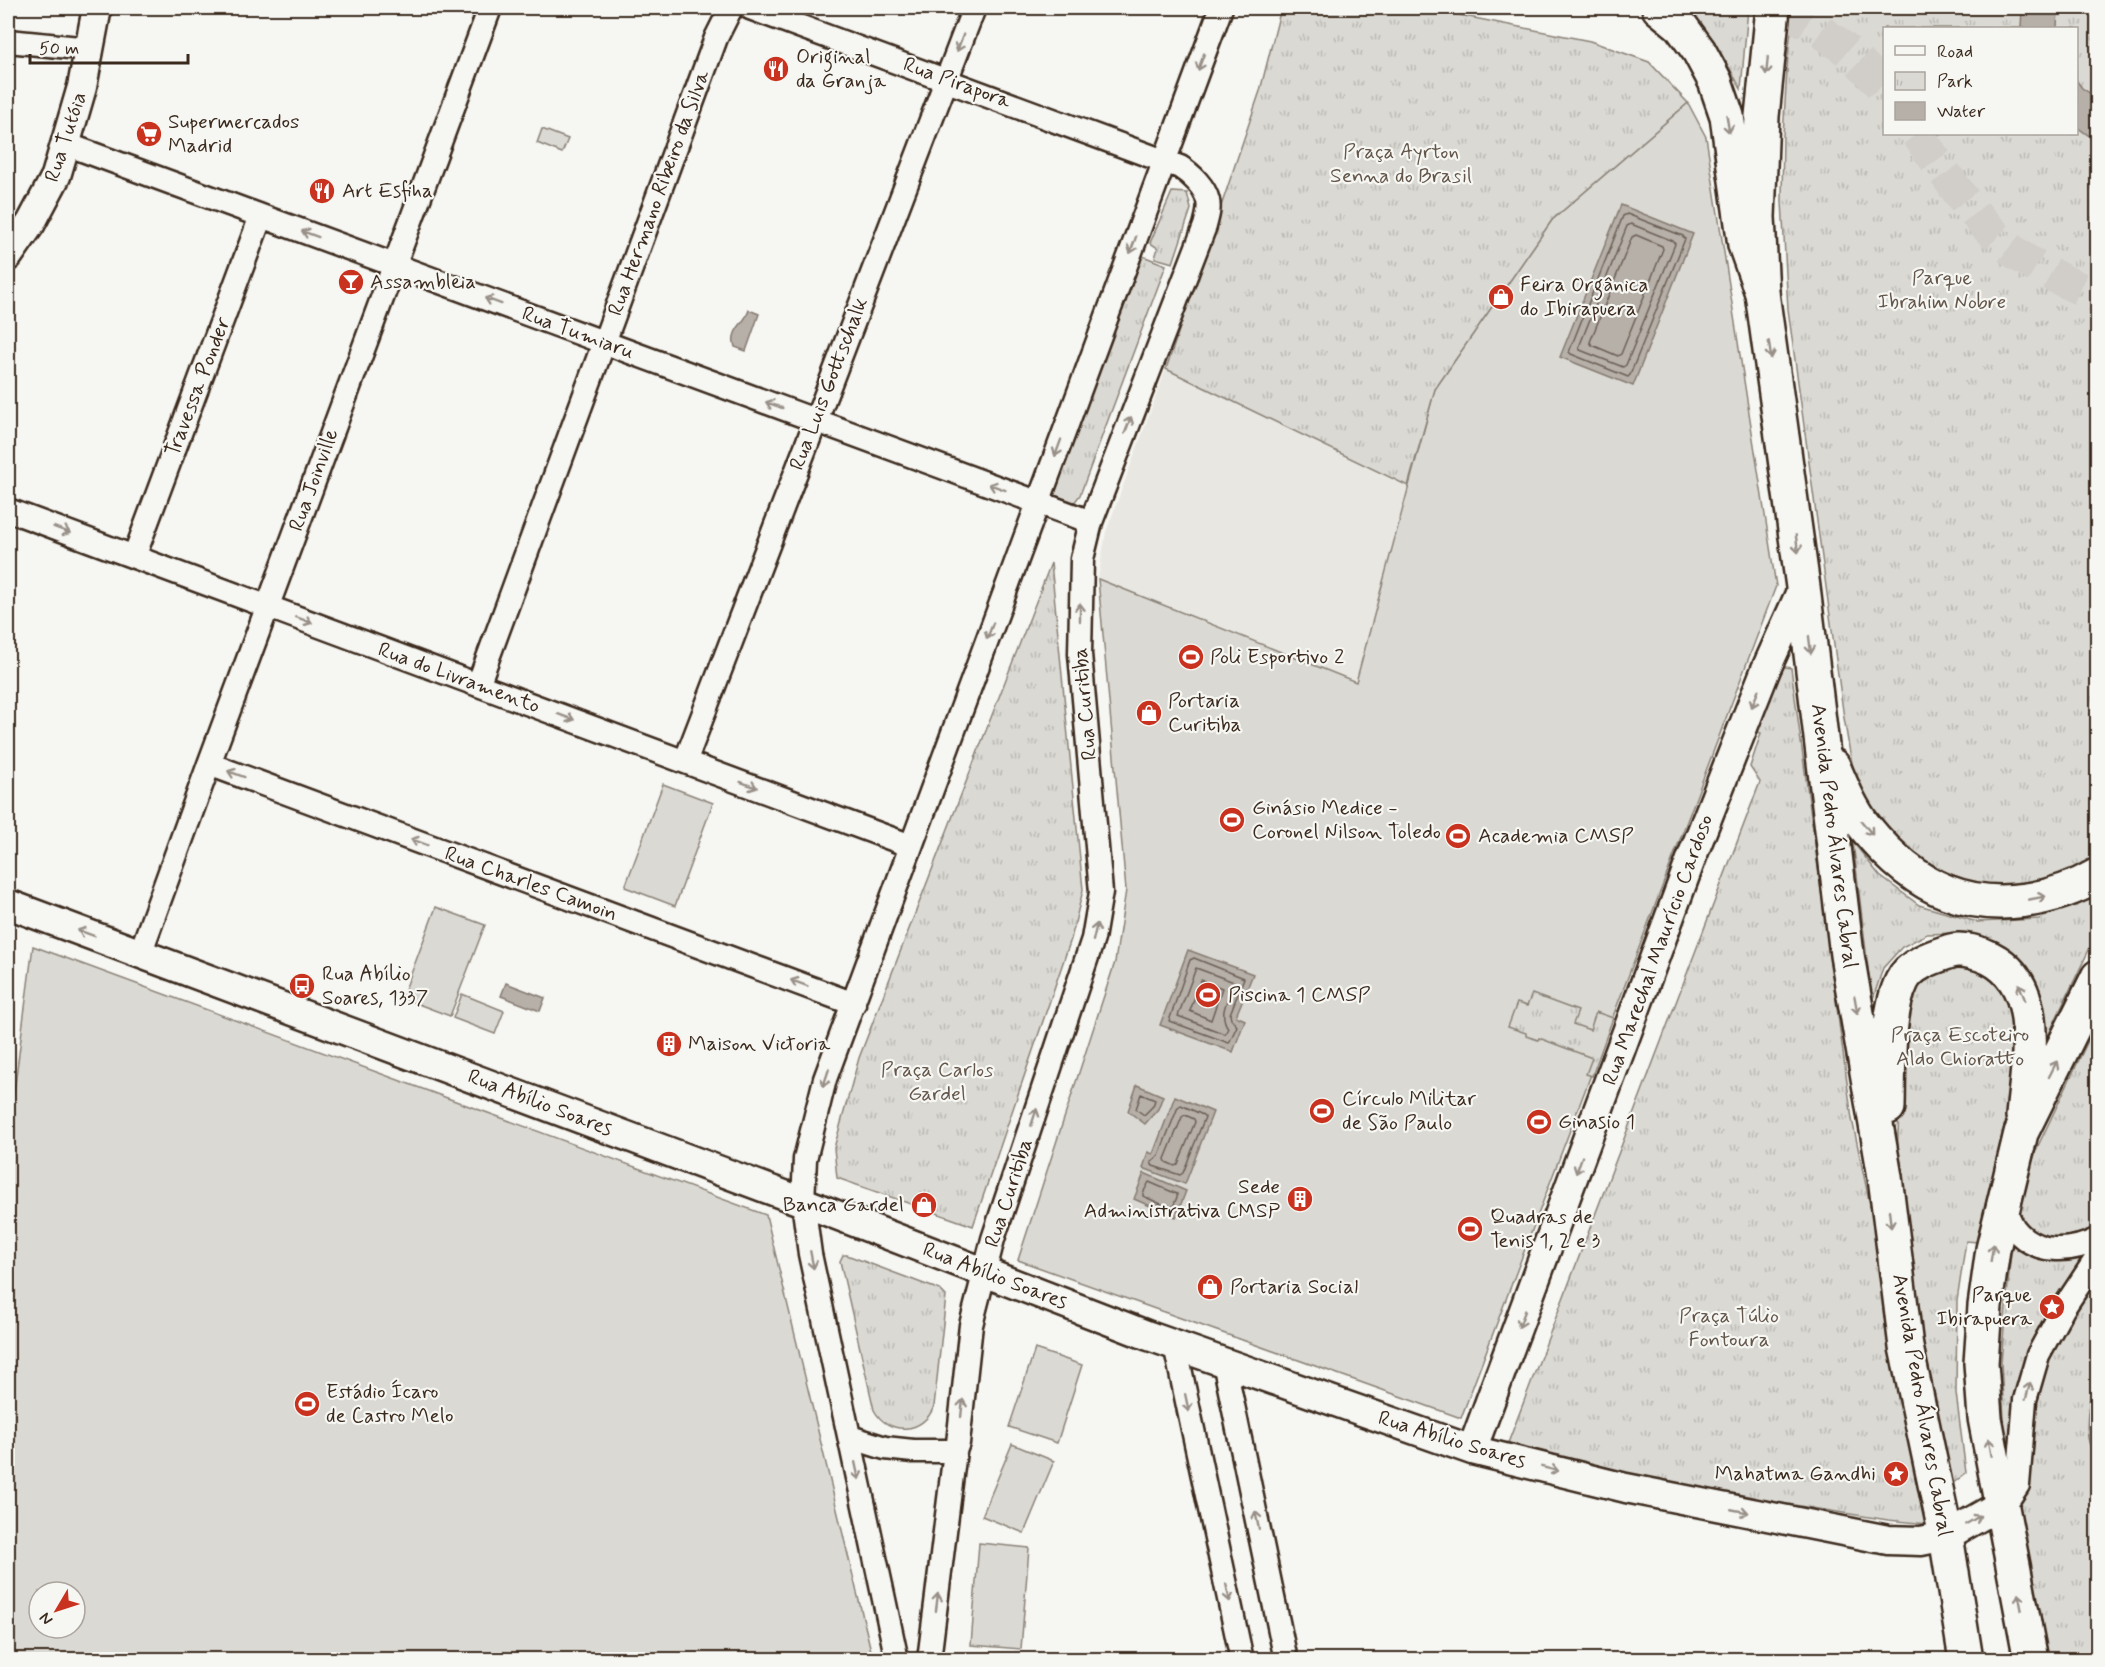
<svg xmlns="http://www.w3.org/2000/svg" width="2105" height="1667" viewBox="0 0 2105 1667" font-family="Mynerve,sans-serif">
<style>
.built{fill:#e8e7e2}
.grass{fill:#dad9d3;stroke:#8a8278;stroke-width:1.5;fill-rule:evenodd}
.park{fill:url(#park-tufts);stroke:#8a8278;stroke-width:1.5;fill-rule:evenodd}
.water{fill:#b6b0a9;stroke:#857a71;stroke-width:1.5}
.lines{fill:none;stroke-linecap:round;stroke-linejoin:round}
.shore{stroke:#6c6056;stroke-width:1.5}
.trunk-tunnel{stroke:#d1cdc8;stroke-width:33;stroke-dasharray:33 16;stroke-linecap:butt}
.minor-casing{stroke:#3b2a1e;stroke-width:27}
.tertiary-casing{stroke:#3b2a1e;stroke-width:33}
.primary-casing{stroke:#3b2a1e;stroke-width:38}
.trunk-casing{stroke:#3b2a1e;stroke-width:38}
.minor{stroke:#f6f6f2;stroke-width:22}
.tertiary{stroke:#f6f6f2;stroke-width:28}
.primary{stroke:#f6f6f2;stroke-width:33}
.trunk{stroke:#f6f6f2;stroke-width:33}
.oneway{stroke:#989088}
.labels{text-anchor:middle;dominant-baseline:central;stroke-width:4.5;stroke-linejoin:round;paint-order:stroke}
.poi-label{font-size:21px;fill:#3b2a1e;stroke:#f6f6f2;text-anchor:start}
.street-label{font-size:21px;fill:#3b2a1e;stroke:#f6f6f2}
.park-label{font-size:21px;fill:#63564b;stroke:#f6f6f2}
</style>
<defs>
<pattern id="park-tufts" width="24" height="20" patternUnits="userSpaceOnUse" patternTransform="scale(1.5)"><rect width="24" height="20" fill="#dad9d3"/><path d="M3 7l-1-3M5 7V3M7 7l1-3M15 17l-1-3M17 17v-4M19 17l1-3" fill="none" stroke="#bcbab5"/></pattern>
</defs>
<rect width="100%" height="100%" fill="#f6f6f2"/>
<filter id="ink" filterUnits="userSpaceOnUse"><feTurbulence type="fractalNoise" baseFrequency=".0167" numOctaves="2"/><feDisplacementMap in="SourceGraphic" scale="12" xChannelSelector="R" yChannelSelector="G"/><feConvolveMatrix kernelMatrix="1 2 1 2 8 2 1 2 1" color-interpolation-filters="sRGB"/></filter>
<g filter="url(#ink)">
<path class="built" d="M 1166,369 L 1408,486 L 1356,682 L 1098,579 L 1106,532 Z"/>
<path class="grass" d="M 1688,103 L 1706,137 L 1776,586 L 1461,1418 L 1018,1260 L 1115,962 L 1126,890 L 1098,579 L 1356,682 L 1435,389 L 1552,220 Z
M 542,129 L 568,139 L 562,153 L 537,143 Z
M 663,784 L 713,803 L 675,906 L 625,887 Z
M 436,907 L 485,925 L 450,1016 L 402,998 Z
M 33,946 L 766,1215 L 873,1659 L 8,1659 L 8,1138 ZM 39,1592 L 75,1592 L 75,1628 L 39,1628 Z
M 462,994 L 504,1011 L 495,1034 L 453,1018 Z
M 1035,1349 L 1082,1365 L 1057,1443 L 1009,1427 Z
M 1012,1444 L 1054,1461 L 1024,1533 L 982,1516 Z
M 979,1543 L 1029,1548 L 1021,1649 L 971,1645 Z"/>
<path class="park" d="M 1281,8 L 1424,8 L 1590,41 L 1649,62 L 1688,103 L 1552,220 L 1435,389 L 1408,486 L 1166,369 L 1260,91 Z
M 1685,8 L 1748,8 L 1741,89 C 1725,59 1709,31 1685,8 Z
M 1794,8 L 2097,8 L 2098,859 C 2082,867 2065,878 2048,883 C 1966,903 1886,859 1857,781 C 1850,762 1848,738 1844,718 L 1788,309 L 1782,201 L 1783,135 L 1788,54 ZM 1884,28 L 2076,28 L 2076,134 L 1884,134 Z
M 1172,192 L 1187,193 L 1191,209 L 1173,263 L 1155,258 L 1158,248 L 1150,243 Z
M 1140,255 L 1166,265 L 1080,495 L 1071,507 L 1060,504 L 1054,493 Z
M 1051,563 L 1083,890 L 1071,939 L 973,1226 L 837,1178 L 834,1148 L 859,1058 Z
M 1780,666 L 1791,668 L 1852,1119 L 1937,1525 L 1888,1520 L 1634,1480 L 1505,1451 L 1760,782 L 1750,767 L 1761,733 L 1754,731 Z
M 1853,842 L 1880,876 L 1919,905 L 1977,922 L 2039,919 L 2097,894 L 2097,933 L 2043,1046 L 1987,941 L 1955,933 L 1927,934 L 1902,947 L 1883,968 L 1872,1002 Z
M 1954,959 L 2006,979 L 2022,1047 L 1989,1243 L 1966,1241 L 1957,1301 L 1956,1393 L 1966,1473 L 1947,1488 L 1917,1349 L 1896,1184 L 1903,1009 L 1928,970 Z
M 1532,994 L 1578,1011 L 1573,1024 L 1590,1030 L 1596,1012 L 1613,1018 L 1592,1076 L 1586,1074 L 1592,1058 L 1539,1038 L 1538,1040 L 1526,1036 L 1526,1033 L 1508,1027 L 1517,1003 L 1527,1006 Z
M 2097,1022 L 2097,1659 L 2045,1659 L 2005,1439 L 2001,1362 L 2011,1251 L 2018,1203 L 2037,1148 Z
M 843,1255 L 847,1255 L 940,1290 L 946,1296 L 934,1406 C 924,1434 888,1436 874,1410 L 840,1261 Z"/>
<path class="water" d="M 2022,8 L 2058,8 L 2057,28 L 2021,28 Z
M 2076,80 L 2082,88 L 2097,98 L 2097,138 L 2088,135 L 2077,127 Z
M 1621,205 L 1693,234 L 1633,386 L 1560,357 Z
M 749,310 L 759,314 L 746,351 L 735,347 C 729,330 745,324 749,310 Z
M 1188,950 L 1253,974 L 1236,1016 L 1245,1020 L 1233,1052 L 1160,1025 Z
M 506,983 L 545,998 L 540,1011 L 501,996 Z
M 1137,1085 L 1163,1096 L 1158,1109 L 1145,1124 L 1128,1111 Z
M 1175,1096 L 1213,1112 L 1185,1184 L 1143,1168 L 1148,1152 L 1153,1154 Z
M 1144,1173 L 1186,1191 L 1176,1217 L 1134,1199 Z
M 2097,1369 L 2097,1460 C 2095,1454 2090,1448 2089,1442 C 2084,1424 2091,1386 2097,1369 Z"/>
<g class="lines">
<path class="shore" d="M 1627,214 L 1683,236 L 1685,239 L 1630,375 L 1628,377 L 1571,354 L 1569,352 L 1623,216 Z
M 1631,224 L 1673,241 L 1675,244 L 1626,365 L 1623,367 L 1580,350 L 1579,347 L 1627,226 Z
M 1636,235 L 1662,246 L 1663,249 L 1621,354 L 1618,356 L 1592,345 L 1590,342 L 1632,237 Z
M 1194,958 L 1244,978 L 1230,1014 L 1231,1019 L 1237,1026 L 1229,1043 L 1169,1021 L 1190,960 Z
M 1196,968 L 1234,982 C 1230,998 1217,1012 1228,1028 L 1225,1034 L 1178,1016 Z
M 1201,980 L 1222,988 L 1211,1020 L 1190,1011 Z
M 1141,1094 L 1155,1100 L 1153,1106 L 1144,1115 L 1136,1109 Z
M 1181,1105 L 1203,1115 L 1205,1117 L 1183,1173 L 1180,1175 L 1153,1166 L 1151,1163 L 1159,1155 L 1178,1107 Z
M 1185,1115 L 1194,1119 L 1195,1122 L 1178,1164 L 1175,1166 L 1166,1162 L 1165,1159 L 1182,1117 Z
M 1149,1182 L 1177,1194 L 1177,1197 L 1173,1207 L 1170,1208 L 1143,1196 L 1143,1193 Z"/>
<path class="trunk-tunnel" d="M 1778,8 C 1818,26 1858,54 1884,90
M 1917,134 C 1944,171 1968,211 2002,242 C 2028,266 2066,282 2098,297"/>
<g class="minor-casing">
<path id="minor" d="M 750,8 L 1180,167 C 1191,174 1205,187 1208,201 C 1210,209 1207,218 1205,226 L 1091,522 L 1082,559 L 1080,654 L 1101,892 L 1093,939 L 993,1239 L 971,1325 L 958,1443 L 955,1451 L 929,1660
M 8,41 L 90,49
M 66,144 L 1091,522
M 8,510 L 911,846
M 134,557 L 261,216
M 478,685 L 716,38 L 731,8
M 685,762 L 974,8
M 209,764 L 854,1004
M 140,954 L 209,764 L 490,8
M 2003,1207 C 2007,1213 2010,1222 2014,1228 C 2035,1255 2070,1253 2098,1239
M 1175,1345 L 1242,1660
M 1224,1362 L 1286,1660
M 850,1437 L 885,1448 L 913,1451 L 955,1451
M 2000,1505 L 2008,1500 L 2018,1485 L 2025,1400 L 2038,1355 L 2063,1309 L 2098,1256
M 897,1660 L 810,1254 L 803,1202 L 805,1159 L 825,1079 L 1221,8"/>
</g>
<g class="tertiary-casing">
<path id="tertiary" d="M 8,256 L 31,223 L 56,176 L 82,87 L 97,8
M 8,904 L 803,1202 L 1149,1336 L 1472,1450 L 1626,1488 L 1888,1540 L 1921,1541 L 1946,1536 L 2000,1505
M 1472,1450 L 1693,854 L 1766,669 L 1803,587"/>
</g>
<g class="primary-casing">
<path id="primary" d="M 1773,8 L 1762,116 L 1758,217 L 1762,293 L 1803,587 L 1847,955 L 1885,1177 L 1906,1347 L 1946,1536 L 1966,1660
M 1833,766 C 1842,787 1851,809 1865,827 C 1886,853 1915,880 1947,892 C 1995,911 2054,901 2098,875
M 1888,1107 C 1889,1071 1886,1013 1902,981 C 1910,964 1933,957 1951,951 C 1962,948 1980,953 1990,958 C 2046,986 2027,1066 2023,1116
M 2031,1660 L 1985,1418 L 1981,1363 L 1985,1306 L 1993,1249 L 2021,1133 L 2098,977"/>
</g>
<g class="trunk-casing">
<path id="trunk" d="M 1659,8 L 1680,25 L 1699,51 L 1715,81 L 1727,116 L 1745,245 L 1762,293"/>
</g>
<use href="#minor" class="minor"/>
<use href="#tertiary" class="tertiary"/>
<use href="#primary" class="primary"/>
<use href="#trunk" class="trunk"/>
</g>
<defs><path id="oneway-shaft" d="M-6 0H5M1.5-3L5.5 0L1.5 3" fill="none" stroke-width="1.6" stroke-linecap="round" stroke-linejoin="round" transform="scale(1.5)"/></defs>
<g class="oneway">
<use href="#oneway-shaft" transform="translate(960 43) rotate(111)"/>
<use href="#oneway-shaft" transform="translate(1201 62) rotate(110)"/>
<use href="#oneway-shaft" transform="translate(1767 66) rotate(95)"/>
<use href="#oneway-shaft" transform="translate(1728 124) rotate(81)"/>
<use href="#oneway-shaft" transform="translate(310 234) rotate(-160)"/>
<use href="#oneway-shaft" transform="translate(1133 245) rotate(110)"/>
<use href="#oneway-shaft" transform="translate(493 301) rotate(-160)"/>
<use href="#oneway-shaft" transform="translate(1770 350) rotate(82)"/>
<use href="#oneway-shaft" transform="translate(774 405) rotate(-160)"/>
<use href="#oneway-shaft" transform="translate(1128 425) rotate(-69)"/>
<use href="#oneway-shaft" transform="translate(1058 448) rotate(110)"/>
<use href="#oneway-shaft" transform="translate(997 487) rotate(-160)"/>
<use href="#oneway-shaft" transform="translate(62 530) rotate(20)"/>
<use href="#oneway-shaft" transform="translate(1797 544) rotate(82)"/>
<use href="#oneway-shaft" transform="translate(1080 612) rotate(-90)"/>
<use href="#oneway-shaft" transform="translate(304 620) rotate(20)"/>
<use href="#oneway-shaft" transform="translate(990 631) rotate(111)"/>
<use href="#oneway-shaft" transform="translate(1810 645) rotate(83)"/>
<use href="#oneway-shaft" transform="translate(1755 699) rotate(112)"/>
<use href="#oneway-shaft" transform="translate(566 717) rotate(20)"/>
<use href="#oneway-shaft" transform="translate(236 774) rotate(-160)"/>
<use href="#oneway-shaft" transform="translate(749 785) rotate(20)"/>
<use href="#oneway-shaft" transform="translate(1867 828) rotate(51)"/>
<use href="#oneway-shaft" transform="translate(419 842) rotate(-160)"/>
<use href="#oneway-shaft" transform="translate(2037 898) rotate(-11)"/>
<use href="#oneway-shaft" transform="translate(1095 932) rotate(-77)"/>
<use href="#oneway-shaft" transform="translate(86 933) rotate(-160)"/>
<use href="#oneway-shaft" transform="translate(799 983) rotate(-160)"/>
<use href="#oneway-shaft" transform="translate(2022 992) rotate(-111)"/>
<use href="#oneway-shaft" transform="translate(1856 1005) rotate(80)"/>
<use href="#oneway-shaft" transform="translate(2053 1069) rotate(-63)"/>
<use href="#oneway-shaft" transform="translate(826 1078) rotate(108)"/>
<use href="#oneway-shaft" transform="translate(1034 1117) rotate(-72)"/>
<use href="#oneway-shaft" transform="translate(1579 1165) rotate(110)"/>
<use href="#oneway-shaft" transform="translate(1890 1219) rotate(83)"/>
<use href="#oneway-shaft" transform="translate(1992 1253) rotate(-81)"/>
<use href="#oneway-shaft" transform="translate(812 1260) rotate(79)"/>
<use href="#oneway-shaft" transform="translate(1522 1319) rotate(111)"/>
<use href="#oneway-shaft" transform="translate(2028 1391) rotate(-75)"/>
<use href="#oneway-shaft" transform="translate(1187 1403) rotate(78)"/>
<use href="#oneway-shaft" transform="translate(962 1408) rotate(-84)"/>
<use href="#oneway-shaft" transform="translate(1990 1447) rotate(-100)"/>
<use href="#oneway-shaft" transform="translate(1550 1469) rotate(14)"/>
<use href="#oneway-shaft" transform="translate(857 1471) rotate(78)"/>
<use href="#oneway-shaft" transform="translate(1740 1511) rotate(11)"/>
<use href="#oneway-shaft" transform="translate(1257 1520) rotate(-102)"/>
<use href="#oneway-shaft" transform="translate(1973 1520) rotate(-30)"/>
<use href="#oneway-shaft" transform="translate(1228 1593) rotate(78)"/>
<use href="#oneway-shaft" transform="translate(937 1602) rotate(-83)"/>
<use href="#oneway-shaft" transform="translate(2020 1602) rotate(-101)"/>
</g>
</g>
<defs>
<g id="restaurant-disc" transform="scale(1.35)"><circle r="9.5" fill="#c8321e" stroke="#f6f6f2"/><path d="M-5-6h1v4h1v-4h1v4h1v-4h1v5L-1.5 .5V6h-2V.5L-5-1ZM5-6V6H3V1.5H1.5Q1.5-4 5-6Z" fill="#fff"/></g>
<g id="supermarket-disc" transform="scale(1.35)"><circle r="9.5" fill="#c8321e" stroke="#f6f6f2"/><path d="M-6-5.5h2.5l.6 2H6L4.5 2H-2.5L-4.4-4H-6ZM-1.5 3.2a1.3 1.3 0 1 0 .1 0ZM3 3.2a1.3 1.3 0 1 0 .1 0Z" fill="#fff"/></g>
<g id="bar-disc" transform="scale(1.35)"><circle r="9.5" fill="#c8321e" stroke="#f6f6f2"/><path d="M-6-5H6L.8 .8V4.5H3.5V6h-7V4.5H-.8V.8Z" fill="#fff"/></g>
<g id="shop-disc" transform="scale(1.35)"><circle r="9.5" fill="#c8321e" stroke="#f6f6f2"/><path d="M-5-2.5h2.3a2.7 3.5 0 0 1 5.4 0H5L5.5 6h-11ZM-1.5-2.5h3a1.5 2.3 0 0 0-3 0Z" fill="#fff"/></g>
<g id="stadium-disc" transform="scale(1.35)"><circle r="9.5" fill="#c8321e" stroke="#f6f6f2"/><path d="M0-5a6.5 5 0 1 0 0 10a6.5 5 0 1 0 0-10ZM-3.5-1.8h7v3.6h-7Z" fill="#fff"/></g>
<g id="bus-disc" transform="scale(1.35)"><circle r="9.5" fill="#c8321e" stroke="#f6f6f2"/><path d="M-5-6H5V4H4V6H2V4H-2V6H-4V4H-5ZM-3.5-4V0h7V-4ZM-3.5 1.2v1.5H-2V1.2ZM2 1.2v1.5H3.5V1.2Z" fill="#fff"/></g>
<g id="building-disc" transform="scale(1.35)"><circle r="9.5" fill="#c8321e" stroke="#f6f6f2"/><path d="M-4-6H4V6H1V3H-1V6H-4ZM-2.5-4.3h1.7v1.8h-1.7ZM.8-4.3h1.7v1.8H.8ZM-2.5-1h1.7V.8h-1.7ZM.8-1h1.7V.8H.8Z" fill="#fff"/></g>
<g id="sight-disc" transform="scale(1.35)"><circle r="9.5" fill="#c8321e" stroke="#f6f6f2"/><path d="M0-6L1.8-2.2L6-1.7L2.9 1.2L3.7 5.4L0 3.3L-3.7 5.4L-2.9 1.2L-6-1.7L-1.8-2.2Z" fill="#fff"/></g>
</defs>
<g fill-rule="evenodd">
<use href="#restaurant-disc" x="776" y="69"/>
<use href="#supermarket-disc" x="149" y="134"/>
<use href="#restaurant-disc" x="322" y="191"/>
<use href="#bar-disc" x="351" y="282"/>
<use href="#shop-disc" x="1501" y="297"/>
<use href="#stadium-disc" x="1191" y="657"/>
<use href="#shop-disc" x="1149" y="713"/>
<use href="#stadium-disc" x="1232" y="820"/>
<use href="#stadium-disc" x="1458" y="836"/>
<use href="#bus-disc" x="302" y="986"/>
<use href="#stadium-disc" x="1208" y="995"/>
<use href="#building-disc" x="669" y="1044"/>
<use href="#stadium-disc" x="1322" y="1111"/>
<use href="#stadium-disc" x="1539" y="1122"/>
<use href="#building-disc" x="1300" y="1199"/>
<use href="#shop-disc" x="924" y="1205"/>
<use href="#stadium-disc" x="1470" y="1229"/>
<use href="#shop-disc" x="1210" y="1287"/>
<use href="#sight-disc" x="2052" y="1307"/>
<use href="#stadium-disc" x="307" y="1404"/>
<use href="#sight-disc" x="1896" y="1474"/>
</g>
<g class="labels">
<g class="poi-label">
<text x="796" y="57">Original<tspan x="796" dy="24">da Granja</tspan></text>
<text x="168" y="122">Supermercados<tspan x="168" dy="24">Madrid</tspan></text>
<text x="342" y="191">Art Esfiha</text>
<text x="370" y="282">Assambleia</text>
<text x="1520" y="285">Feira Orgânica<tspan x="1520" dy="24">do Ibirapuera</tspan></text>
<text x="1210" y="657">Poli Esportivo 2</text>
<text x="1168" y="701">Portaria<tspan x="1168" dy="24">Curitiba</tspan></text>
<text x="1252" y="808">Ginásio Medice -<tspan x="1252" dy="24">Coronel Nilson Toledo</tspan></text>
<text x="1478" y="836">Academia CMSP</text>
<text x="322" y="974">Rua Abílio<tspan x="322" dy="24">Soares, 1337</tspan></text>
<text x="1228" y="995">Piscina 1 CMSP</text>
<text x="688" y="1044">Maison Victoria</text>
<text x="1342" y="1099">Círculo Militar<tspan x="1342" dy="24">de São Paulo</tspan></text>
<text x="1558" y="1122">Ginasio 1</text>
<text x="1280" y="1187" text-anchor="end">Sede<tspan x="1280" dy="24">Administrativa CMSP</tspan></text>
<text x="904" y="1205" text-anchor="end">Banca Gardel</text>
<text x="1490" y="1217">Quadras de<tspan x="1490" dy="24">Tenis 1, 2 e 3</tspan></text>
<text x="1230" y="1287">Portaria Social</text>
<text x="2032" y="1295" text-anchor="end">Parque<tspan x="2032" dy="24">Ibirapuera</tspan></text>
<text x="326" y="1392">Estádio Ícaro<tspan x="326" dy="24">de Castro Melo</tspan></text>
<text x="1876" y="1474" text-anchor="end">Mahatma Gandhi</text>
</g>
<g class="street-label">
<text transform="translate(957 83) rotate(20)">Rua Pirapora</text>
<text transform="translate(66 137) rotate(-72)">Rua Tutóia</text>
<text transform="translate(659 193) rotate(-70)">Rua Hermano Ribeiro da Silva</text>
<text transform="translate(578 333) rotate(20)">Rua Tumiaru</text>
<text transform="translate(829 384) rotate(-69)">Rua Luis Gottschalk</text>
<text transform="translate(198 387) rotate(-69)">Travessa Ponder</text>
<text transform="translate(314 480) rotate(-70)">Rua Joinville</text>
<text transform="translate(459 678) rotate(20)">Rua do Livramento</text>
<text transform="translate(1085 704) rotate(-95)">Rua Curitiba</text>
<text transform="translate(1834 836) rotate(83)">Avenida Pedro Álvares Cabral</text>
<text transform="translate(531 884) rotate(20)">Rua Charles Camoin</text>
<text transform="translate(1658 950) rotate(-70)">Rua Marechal Maurício Cardoso</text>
<text transform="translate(540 1103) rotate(21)">Rua Abílio Soares</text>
<text transform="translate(1009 1193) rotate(-72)">Rua Curitiba</text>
<text transform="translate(995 1276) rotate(21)">Rua Abílio Soares</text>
<text transform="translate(1922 1405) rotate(80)">Avenida Pedro Álvares Cabral</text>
<text transform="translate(1452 1440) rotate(17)">Rua Abílio Soares</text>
</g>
<g class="park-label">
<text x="1401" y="152">Praça Ayrton<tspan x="1401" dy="24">Senna do Brasil</tspan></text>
<text x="1942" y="278">Parque<tspan x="1942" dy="24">Ibrahim Nobre</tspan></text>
<text x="1960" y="1035">Praça Escoteiro<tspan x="1960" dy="24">Aldo Chioratto</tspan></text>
<text x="937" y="1070">Praça Carlos<tspan x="937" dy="24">Gardel</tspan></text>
<text x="1729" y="1316">Praça Túlio<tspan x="1729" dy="24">Fontoura</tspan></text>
</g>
</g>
<rect width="2105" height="1667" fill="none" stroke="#f6f6f2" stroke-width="30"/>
<rect x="15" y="15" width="2075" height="1637" fill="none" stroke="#3b2a1e" stroke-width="2" filter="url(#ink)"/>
<rect x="1883" y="27" width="195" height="108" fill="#f6f6f2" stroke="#aba49d" stroke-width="1.5"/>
<rect x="1895" y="46" width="30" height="9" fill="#f6f6f2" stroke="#aba49d" stroke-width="1.5"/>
<text x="1937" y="57" font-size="18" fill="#3b2a1e">Road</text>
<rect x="1895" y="72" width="30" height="18" fill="url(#park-tufts)" stroke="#aba49d" stroke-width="1.5"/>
<text x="1937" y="87" font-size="18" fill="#3b2a1e">Park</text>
<rect x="1895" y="102" width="30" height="18" fill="#b6b0a9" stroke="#aba49d" stroke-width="1.5"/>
<text x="1937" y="117" font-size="18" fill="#3b2a1e">Water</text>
<g transform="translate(57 1610) rotate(231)"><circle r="28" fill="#f6f6f2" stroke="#aba49d" stroke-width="1.5"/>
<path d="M0-4.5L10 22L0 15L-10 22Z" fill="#c8321e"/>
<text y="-9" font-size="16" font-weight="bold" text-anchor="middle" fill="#3b2a1e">N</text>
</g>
<path d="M30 54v9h158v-9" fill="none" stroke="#3b2a1e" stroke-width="3"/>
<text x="39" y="54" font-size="18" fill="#3b2a1e" stroke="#f6f6f2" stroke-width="4.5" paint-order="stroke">50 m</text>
</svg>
